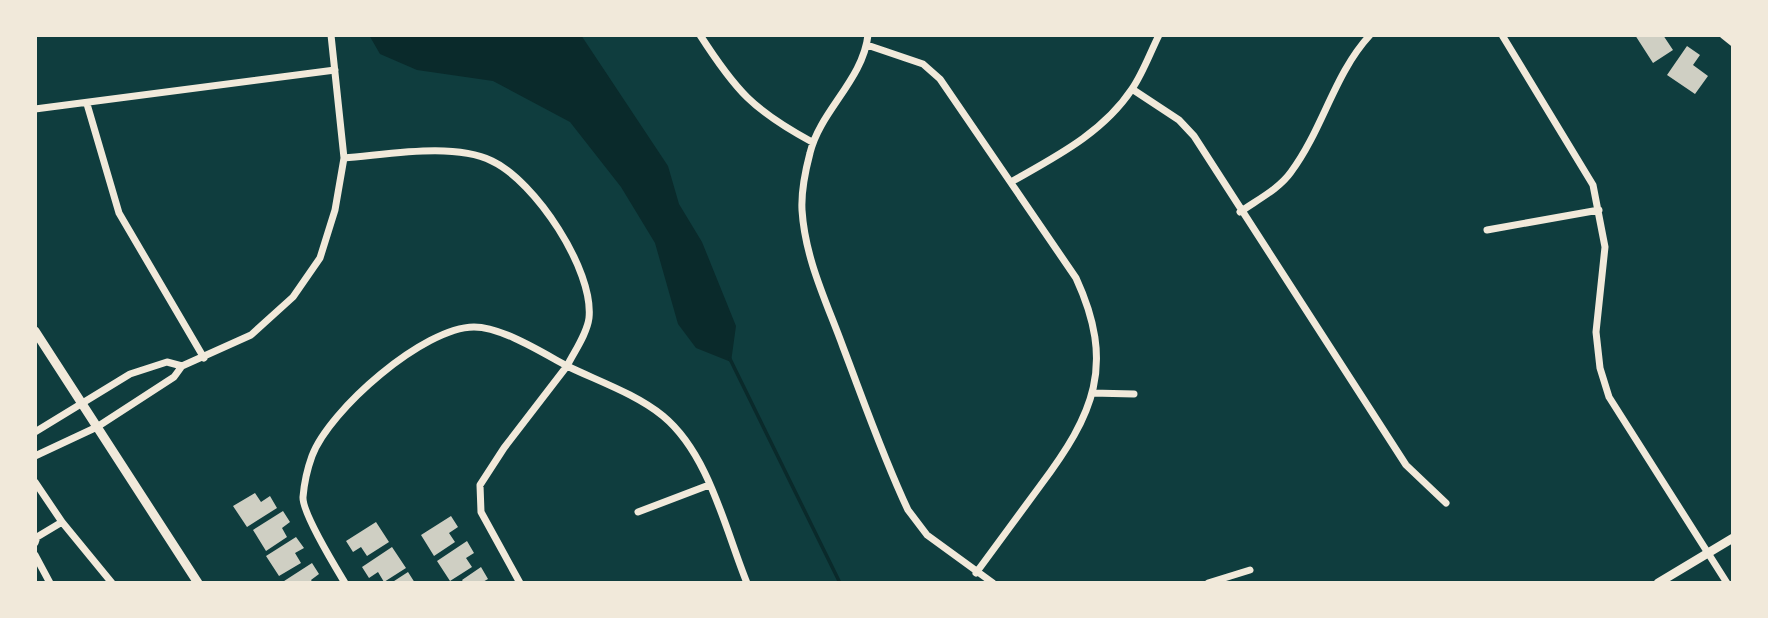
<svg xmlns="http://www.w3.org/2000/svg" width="1768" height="618" viewBox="0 0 1768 618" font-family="'IBM Plex Sans',sans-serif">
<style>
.water{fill:#0a2a2b}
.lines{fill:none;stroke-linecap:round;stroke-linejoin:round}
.stream{stroke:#0a2a2b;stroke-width:3.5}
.building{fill:#cfcfc3}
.minor{stroke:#f1e9da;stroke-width:7}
.tertiary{stroke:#f1e9da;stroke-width:9}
</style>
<rect width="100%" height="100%" fill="#0f3d3e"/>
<path class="water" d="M 369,35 L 581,35 L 668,166 L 679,204 L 702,242 L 736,326 L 731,362 L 696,348 L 678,324 L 655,243 L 621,187 L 570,122 L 493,81 L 417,70 L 380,54 Z"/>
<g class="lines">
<path class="stream" d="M 730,359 L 840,583"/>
</g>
<path class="building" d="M 1635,35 L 1663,35 L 1673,50 L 1653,63 Z
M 1687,46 L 1700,55 L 1693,65 L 1708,76 L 1695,94 L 1667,75 Z
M 255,493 L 261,502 L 270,496 L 277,508 L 247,527 L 233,506 Z
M 283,511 L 290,522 L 282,528 L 287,537 L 266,551 L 253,530 Z
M 451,516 L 458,527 L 449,533 L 455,542 L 434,556 L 421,535 Z
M 376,522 L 389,542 L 367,556 L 361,547 L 353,552 L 346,541 Z
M 296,537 L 304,548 L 295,553 L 301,563 L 279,576 L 266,556 Z
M 467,541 L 474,553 L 466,558 L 472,567 L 450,581 L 437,561 Z
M 392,547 L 406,568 L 384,582 L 378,572 L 369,578 L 362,567 Z
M 312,563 L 319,574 L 311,580 L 313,583 L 281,583 Z
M 481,567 L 488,579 L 481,583 L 464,583 L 462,580 Z
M 408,572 L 415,583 L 391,583 Z"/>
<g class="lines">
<path class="minor" d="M 700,35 C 736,91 753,110 812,142
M 868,35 C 863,80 820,111 810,153 C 805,172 801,191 802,210 C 805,259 827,303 843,347 C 864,402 883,457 908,510 L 927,535 L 993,583
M 1502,35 L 1593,185 L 1605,247 L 1596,332 L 1600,368 L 1609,397 L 1727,583
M 1723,35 L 1733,43
M 867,45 L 923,64 L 940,79 L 1076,278 C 1116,365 1094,414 1040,486 C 1019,515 997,544 976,573
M 1132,89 L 1179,120 L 1194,136 L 1406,465 L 1446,503
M 87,104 L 119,213 L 204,358
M 35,109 L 335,70
M 344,158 C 386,155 453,142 492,161 C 535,181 594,270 589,318 C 587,334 574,352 567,366 C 543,353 502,327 474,327 C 424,327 329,410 312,456 C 308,467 304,485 303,497 C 302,513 336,568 345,583
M 1011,182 C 1055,157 1103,133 1132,89 C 1143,73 1150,53 1159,35
M 1240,212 C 1257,200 1279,189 1291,172 C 1323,129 1334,74 1370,35
M 1487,230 L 1599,210
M 1092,393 L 1134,394
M 35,432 L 130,374 L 167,362 L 182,366
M 35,456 L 97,427 L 174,377 L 182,366 L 251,335 L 293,297 L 320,258 L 335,210 L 344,158 L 331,35
M 35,482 L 62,522 L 112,583
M 638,512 L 709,485
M 35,543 L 37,537 L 62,522
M 35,555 L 50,583
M 520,583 L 481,512 L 480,485 L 504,448 L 567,366 C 598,381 636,394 663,416 C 709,454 725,529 747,583
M 1208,583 L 1250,570"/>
<path class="tertiary" d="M 35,331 L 198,583
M 1658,583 L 1733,538"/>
</g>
<rect width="1768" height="618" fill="none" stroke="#f1e9da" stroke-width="74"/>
</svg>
